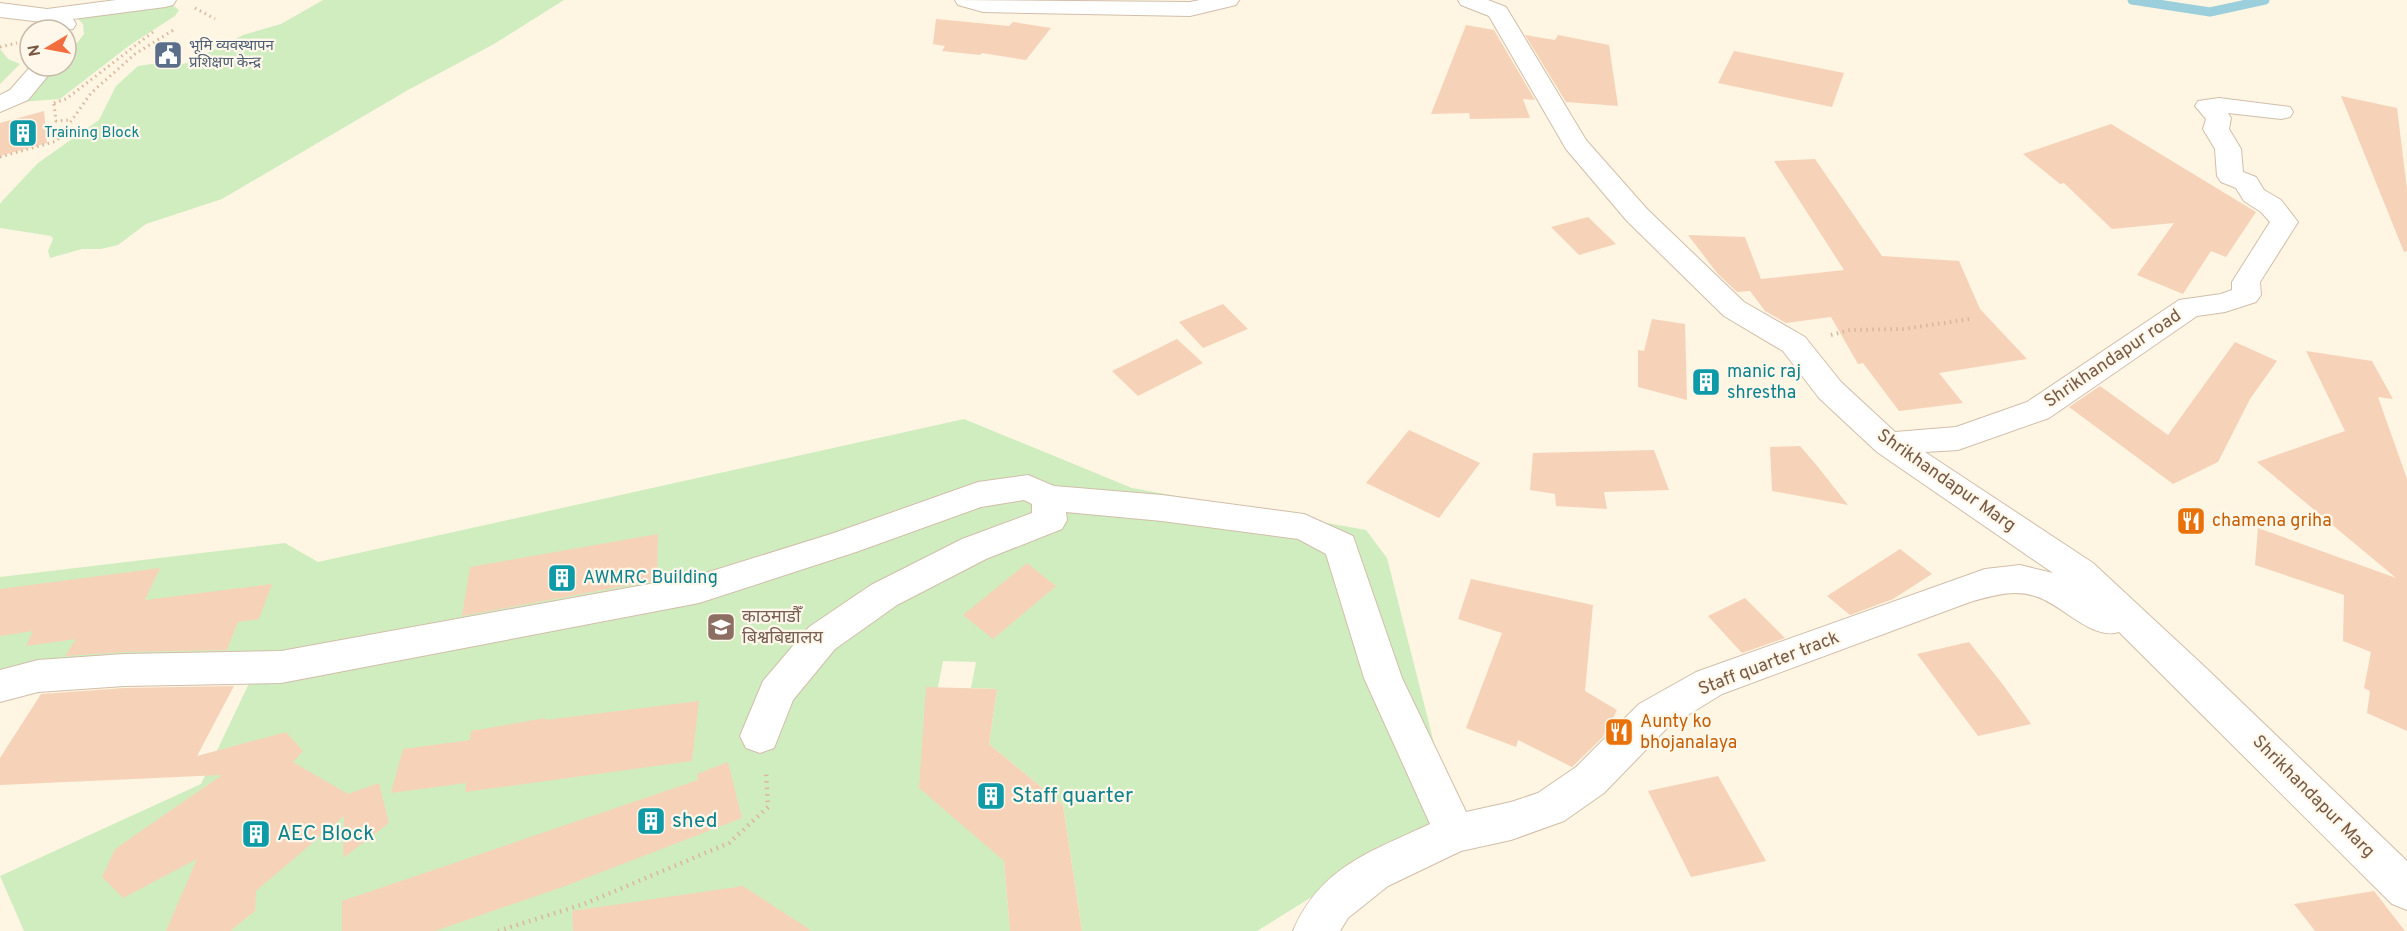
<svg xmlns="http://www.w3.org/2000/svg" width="2407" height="931" viewBox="0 0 2407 931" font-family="Overpass,'Noto Sans Devanagari',sans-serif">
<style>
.green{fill:#d0edc0}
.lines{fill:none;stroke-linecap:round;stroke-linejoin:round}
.stream{stroke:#9bcfdc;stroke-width:9}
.building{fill:#f6d3b8}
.minor-casing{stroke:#d2beaa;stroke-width:2}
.path-far2{stroke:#dbb69b;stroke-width:3;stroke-dasharray:1.5 4;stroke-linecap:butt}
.path-far1{stroke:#dbb69b;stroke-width:4;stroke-dasharray:1.5 4.5;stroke-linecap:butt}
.path{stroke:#dbb69b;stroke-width:4.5;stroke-dasharray:1.5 5;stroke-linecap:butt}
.minor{fill:#fff;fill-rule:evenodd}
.labels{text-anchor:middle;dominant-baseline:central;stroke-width:4.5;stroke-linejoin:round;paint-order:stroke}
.far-service-label{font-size:15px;fill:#4e5e75;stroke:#fff8ea;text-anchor:start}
.far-culture-label{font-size:15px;fill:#0d838f;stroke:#fff8ea;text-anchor:start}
.street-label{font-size:18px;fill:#785a46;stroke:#fff8ea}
.culture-label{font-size:18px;fill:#0d838f;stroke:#fff8ea;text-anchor:start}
.food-label{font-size:18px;fill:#c56008;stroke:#fff8ea;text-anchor:start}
.education-label{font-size:18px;fill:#785e54;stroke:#fff8ea;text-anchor:start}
.near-culture-label{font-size:21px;fill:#0d838f;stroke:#fff8ea;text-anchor:start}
</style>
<rect width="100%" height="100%" fill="#fef5e2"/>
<path class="green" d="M 323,0 L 564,0 L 494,44 L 408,90 L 222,199 L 146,224 L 118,245 L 101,249 L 82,249 L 50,258 L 48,251 L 53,239 L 51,236 L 0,228 L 0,204 L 4,199 L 38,163 L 99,120 L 116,86 L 138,66 L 151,64 L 172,66 L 187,63 L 243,35 L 281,24 Z
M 169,3 L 179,10 L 175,16 L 130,45 L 60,99 L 20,102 L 56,66 L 66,66 L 66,57 L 84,34 L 83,24 L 77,18 Z
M 0,49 L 8,59 L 20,64 L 0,84 Z
M 964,419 L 1132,488 L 1366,530 L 1387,558 L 1451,810 L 1257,931 L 1082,931 L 1063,805 L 989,744 L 997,689 L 971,688 L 976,662 L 943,661 L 938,687 L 1004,861 L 1010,931 L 24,931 L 0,876 L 201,784 L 254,673 L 0,672 L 0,577 L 285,543 L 318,562 Z"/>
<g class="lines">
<path class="stream" d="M 2132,0 L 2210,12 L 2265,0"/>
</g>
<path class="building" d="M 936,19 L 1009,26 L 1013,22 L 1051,28 L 1026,60 L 982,53 L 980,55 L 942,51 L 945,46 L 933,44 Z
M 1466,25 L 1494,30 L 1535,100 L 1523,99 L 1530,118 L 1470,119 L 1469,113 L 1431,114 Z
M 1525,35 L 1555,40 L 1558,35 L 1609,45 L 1618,106 L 1566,102 Z
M 1734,51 L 1844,73 L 1832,107 L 1718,83 Z
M 2341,96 L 2397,108 L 2407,189 L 2407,251 L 2404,252 Z
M 44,111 L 47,143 L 0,156 L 0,123 Z
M 2111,124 L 2256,212 L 2226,257 L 2211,251 L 2183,294 L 2137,275 L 2174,223 L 2112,229 L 2064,183 L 2060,184 L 2023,154 Z
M 1815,159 L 1882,256 L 1959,261 L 1980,309 L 2027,359 L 1939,373 L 1963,403 L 1899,411 L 1863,363 L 1858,364 L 1831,317 L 1786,323 L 1765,311 L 1750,291 L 1737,292 L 1717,273 L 1688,235 L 1745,237 L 1761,279 L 1844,270 L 1774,161 Z
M 1588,217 L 1616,244 L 1579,255 L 1551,227 Z
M 1223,304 L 1248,329 L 1203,348 L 1179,322 Z
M 1652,319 L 1685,324 L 1687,400 L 1638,387 L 1638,350 L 1644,351 Z
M 1177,339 L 1203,363 L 1138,396 L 1112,371 Z
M 2235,342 L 2277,361 L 2250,399 L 2218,462 L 2173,484 L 2069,407 L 2100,386 L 2168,435 Z
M 2306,351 L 2372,361 L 2393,399 L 2378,397 L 2407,479 L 2407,731 L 2367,713 L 2370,691 L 2364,688 L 2371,652 L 2343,641 L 2344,595 L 2255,565 L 2258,528 L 2396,578 L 2257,462 L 2345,431 Z
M 1409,430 L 1480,463 L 1439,518 L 1366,483 Z
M 1800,446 L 1818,467 L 1848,505 L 1772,491 L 1770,447 Z
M 1654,450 L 1669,490 L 1604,492 L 1607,509 L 1556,506 L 1555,494 L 1530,490 L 1533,453 Z
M 658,534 L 657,580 L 462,616 L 470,567 Z
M 1900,549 L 1932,574 L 1893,599 L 1850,615 L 1827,596 Z
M 1027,563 L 1056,586 L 993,639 L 963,615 Z
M 160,568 L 145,600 L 272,584 L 259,619 L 238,622 L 227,650 L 124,652 L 65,656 L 76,639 L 26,646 L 33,631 L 0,636 L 0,589 Z
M 1471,579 L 1593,605 L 1585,691 L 1617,710 L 1603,737 L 1572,767 L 1518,740 L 1516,747 L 1466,728 L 1502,633 L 1458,619 Z
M 1745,598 L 1785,638 L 1742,653 L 1708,616 Z
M 1969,642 L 2004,686 L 2031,724 L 1978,736 L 1917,654 Z
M 234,686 L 197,756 L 286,732 L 303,751 L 293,762 L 348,794 L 379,783 L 389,823 L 343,858 L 344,816 L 256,891 L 255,911 L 230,931 L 166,931 L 197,859 L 123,898 L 102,877 L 115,849 L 222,775 L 0,785 L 0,758 L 41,694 L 124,688 Z
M 926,687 L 997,689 L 989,744 L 1063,805 L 1082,931 L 1010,931 L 1004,861 L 919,788 Z
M 699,701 L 692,761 L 465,792 L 466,783 L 391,793 L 403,749 L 470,740 L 471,731 L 546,718 L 545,720 Z
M 728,762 L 742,818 L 568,885 L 435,931 L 342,931 L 342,901 L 698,780 L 697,774 Z
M 1718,776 L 1766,861 L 1691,877 L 1648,791 Z
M 743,886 L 812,931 L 573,931 L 572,911 Z
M 2374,891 L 2405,931 L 2315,931 L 2294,904 Z"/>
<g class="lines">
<g class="minor-casing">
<path id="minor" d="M 116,0 L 176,0 L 173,5 L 165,7 L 73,19 L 76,24 L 73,29 L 62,30 L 42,22 L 0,17 L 0,3 L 47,9 Z
M 955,0 L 1190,2 L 1200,0 L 1239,0 L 1236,5 L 1190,16 L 983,12 L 958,5 Z
M 1458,0 L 1488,0 L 1506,7 L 1586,140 L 1647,209 L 1744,302 L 1805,337 L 1841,382 L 1895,432 L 1956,427 L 2027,402 L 2179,300 L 2221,294 L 2232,290 L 2232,282 L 2270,222 L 2261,212 L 2244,201 L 2236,188 L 2221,182 L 2217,176 L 2215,149 L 2203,129 L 2206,119 L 2195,106 L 2198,101 L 2219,98 L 2290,107 L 2293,112 L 2290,117 L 2281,119 L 2228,113 L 2231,118 L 2229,129 L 2241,149 L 2243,172 L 2256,177 L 2264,190 L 2281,200 L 2298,222 L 2260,282 L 2261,295 L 2256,302 L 2225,312 L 2197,316 L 2049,418 L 1958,450 L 1925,452 L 2093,563 L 2206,668 L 2407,861 L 2407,910 L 2392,904 L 2119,632 C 2092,641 2062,604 2035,596 C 2013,589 1991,596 1970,602 L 1722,694 L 1667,728 L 1604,793 L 1564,821 L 1511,840 L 1461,851 L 1388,886 L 1348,918 L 1340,931 L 1293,931 C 1320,867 1372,851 1430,824 L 1364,678 L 1326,554 L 1298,539 L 1162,521 L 1066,512 L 1067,520 L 1062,529 L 986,559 L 897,605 L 835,649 L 793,700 L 774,748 L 760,753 L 746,748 L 740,736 L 763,681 L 809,627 L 871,585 L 962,539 L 1032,513 L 1032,504 L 1024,500 L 981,507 L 856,552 L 699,603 L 281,683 L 124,686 L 38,692 L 0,702 L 0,670 L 38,660 L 124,654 L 281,651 L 699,575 L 834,533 L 978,482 L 1028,475 L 1054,486 L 1162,495 L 1304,514 L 1353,536 L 1402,678 L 1466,812 L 1511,802 L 1538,793 L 1576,767 L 1639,704 L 1696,672 L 1985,569 L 2020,565 L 2053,573 L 1877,452 L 1819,398 L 1783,351 L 1724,316 L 1627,221 L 1566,149 L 1489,16 L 1461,5 Z
M 31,66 L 56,66 L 28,100 L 0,112 L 0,95 L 10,90 Z"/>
</g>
<path class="path-far2" d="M 195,8 L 215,19
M 0,47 L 17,43
M 54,103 L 66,99 L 153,32
M 54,104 L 56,121 L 70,120
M 0,157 L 57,141 L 91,93 L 135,54 L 175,29"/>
<path class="path-far1" d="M 1831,335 L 1850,330 L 1903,329 L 1970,319"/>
<path class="path" d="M 498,931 L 584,904 L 729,843 L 768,807 L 766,772"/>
<use href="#minor" class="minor"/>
</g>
<defs>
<g id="civic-square" transform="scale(1.5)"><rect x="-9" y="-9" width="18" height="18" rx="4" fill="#5c6f8a" stroke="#fff8ea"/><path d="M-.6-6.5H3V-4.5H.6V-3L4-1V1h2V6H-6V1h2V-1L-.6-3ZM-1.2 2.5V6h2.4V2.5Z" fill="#fff"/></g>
<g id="building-square" transform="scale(1.5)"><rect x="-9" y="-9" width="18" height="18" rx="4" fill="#0f9aa8" stroke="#fff8ea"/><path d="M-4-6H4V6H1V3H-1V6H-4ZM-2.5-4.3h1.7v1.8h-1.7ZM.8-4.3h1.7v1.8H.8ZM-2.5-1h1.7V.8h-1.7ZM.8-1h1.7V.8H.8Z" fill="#fff"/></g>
<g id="restaurant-square" transform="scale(1.5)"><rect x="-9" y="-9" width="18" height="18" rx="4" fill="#e8710a" stroke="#fff8ea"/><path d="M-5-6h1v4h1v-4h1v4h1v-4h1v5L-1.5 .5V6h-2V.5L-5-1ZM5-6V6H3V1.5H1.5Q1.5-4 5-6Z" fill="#fff"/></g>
<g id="university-square" transform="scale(1.5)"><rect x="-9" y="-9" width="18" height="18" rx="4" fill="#8d6e63" stroke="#fff8ea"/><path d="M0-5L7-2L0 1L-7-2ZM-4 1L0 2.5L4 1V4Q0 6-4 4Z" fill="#fff"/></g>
</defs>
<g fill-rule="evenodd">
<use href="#civic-square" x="168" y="55"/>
<use href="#building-square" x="23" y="133"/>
<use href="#building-square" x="1706" y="382"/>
<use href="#restaurant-square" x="2191" y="521"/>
<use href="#building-square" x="562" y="578"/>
<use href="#university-square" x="721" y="627"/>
<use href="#restaurant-square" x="1619" y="732"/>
<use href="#building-square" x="991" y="796"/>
<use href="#building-square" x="651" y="821"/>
<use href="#building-square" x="256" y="834"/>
</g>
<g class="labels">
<g class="far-service-label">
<text x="189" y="46">भूमि व्यवस्थापन<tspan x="189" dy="17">प्रशिक्षण केन्द्र</tspan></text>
</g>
<g class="far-culture-label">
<text x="44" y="133">Training Block</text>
</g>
<g class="street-label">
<text transform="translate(2113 359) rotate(-34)">Shrikhandapur road</text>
<text transform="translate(1946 481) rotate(35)">Shrikhandapur Marg</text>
<text transform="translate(1769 664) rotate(-21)">Staff quarter track</text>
<text transform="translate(2313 797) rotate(45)">Shrikhandapur Marg</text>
</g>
<g class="culture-label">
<text x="1727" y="372">manic raj<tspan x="1727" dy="21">shrestha</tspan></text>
<text x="583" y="578">AWMRC Building</text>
</g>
<g class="food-label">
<text x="2212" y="521">chamena griha</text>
<text x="1640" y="722">Aunty ko<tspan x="1640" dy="21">bhojanalaya</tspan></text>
</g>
<g class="education-label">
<text x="742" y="617">काठमाडौँ<tspan x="742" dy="21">बिश्वबिद्यालय</tspan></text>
</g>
<g class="near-culture-label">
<text x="1012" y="796">Staff quarter</text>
<text x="672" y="821">shed</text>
<text x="277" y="834">AEC Block</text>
</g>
</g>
<g transform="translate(48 48) rotate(260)"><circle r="28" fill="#fff8ea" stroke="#c9b9a8" stroke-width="1.5"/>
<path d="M0-4.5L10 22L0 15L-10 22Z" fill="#f26e3e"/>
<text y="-9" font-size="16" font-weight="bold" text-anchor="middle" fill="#785a46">N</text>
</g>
</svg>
